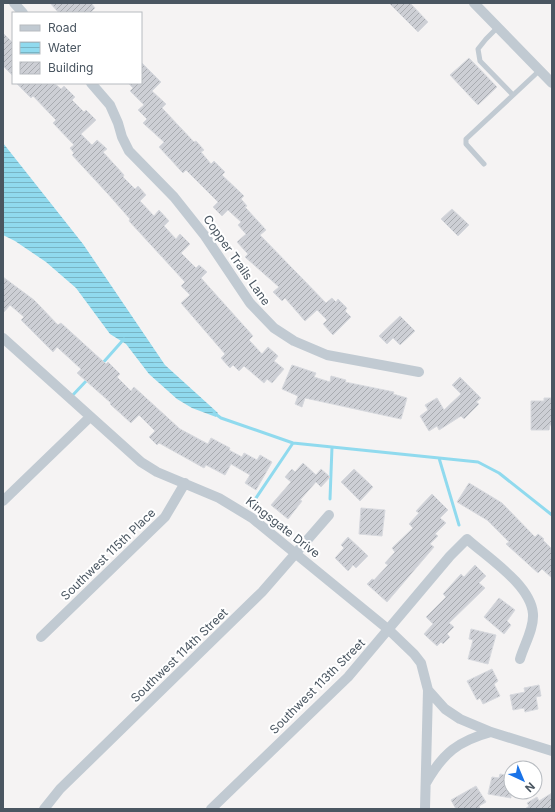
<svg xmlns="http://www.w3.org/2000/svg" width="555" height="812" viewBox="0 0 555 812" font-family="Inter,sans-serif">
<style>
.water{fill:url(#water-rules)}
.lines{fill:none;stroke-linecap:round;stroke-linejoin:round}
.stream{stroke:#90daee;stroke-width:3}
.building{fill:url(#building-hatch);stroke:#d7d9de}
.lane{stroke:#c1cad2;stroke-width:5}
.street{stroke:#c1cad2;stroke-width:10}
.labels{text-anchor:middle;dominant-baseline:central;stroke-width:4;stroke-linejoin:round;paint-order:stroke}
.street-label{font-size:12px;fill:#4a5661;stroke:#fff}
</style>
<defs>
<pattern id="water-rules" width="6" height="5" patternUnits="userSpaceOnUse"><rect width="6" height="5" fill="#90daee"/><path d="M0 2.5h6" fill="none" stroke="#78b4c4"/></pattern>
<pattern id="building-hatch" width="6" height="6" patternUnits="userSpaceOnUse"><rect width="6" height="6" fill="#cdcfd5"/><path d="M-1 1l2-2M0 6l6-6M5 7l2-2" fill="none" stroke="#a8abb0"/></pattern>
</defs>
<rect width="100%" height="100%" fill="#f5f3f3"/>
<path class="water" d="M 3,143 L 83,244 L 165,365 L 218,413 L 216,417 L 192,408 L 177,399 L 149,374 L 126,344 L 110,334 L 76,288 L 46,262 L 15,241 L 3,235 Z"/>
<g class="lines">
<path class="stream" d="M 101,365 L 124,339
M 71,397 L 88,379
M 214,413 L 221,418 L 293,443 L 478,462 L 499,473 L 552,515
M 439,458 L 459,525
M 330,499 L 332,447
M 250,507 L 293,443"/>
</g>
<path class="building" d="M 50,3 L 91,3 L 95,8 L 90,13 L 59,13 Z
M 389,3 L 410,3 L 428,22 L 418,32 Z
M 3,33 L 13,43 L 13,76 L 3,66 Z
M 469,58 L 497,87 L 478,105 L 450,75 Z
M 141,62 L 161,82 L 152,91 L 166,104 L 162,108 L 194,142 L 196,141 L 204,150 L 201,152 L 211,164 L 214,161 L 225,172 L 222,175 L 244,196 L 241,199 L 247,206 L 245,207 L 266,230 L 260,235 L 326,303 L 332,298 L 336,302 L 338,299 L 347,308 L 345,311 L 351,317 L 333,335 L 323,324 L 327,320 L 317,310 L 305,321 L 285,298 L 282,301 L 273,292 L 279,287 L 245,257 L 248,254 L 237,242 L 246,234 L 238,225 L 241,222 L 228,210 L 222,216 L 213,207 L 218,202 L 186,170 L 183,173 L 159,147 L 164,142 L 143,123 L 147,119 L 138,110 L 144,105 L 130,91 L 133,88 L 128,83 L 141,83 Z
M 16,83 L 54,83 L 61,89 L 64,86 L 75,97 L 72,100 L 84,112 L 86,110 L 96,120 L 81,134 L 92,145 L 97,140 L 107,149 L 103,152 L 124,175 L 123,177 L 135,189 L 138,186 L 146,195 L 140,201 L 154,216 L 159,210 L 169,221 L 164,226 L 176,239 L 180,234 L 190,244 L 181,253 L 196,268 L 199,265 L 207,272 L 201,278 L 253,336 L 249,340 L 262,354 L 268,347 L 278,356 L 274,361 L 284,369 L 272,383 L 267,379 L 264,383 L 244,366 L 239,371 L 233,365 L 230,368 L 221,358 L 225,354 L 181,303 L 190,295 L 181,286 L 185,282 L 129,221 L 130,219 L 108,194 L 72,155 L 74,153 L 70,148 L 74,145 L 53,123 L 56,120 L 33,96 L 31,98 Z
M 452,209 L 469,225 L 458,236 L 441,219 Z
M 3,277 L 34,300 L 58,325 L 61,323 L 106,364 L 108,362 L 120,374 L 117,377 L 131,391 L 134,387 L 180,429 L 208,444 L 211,438 L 230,448 L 229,450 L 242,457 L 244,453 L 257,460 L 260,455 L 272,462 L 256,490 L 245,483 L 250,475 L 231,464 L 225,475 L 206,465 L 204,468 L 159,443 L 157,445 L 149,437 L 155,431 L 139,415 L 131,423 L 110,404 L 111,403 L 77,373 L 81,369 L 57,347 L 53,352 L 21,320 L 24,317 L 10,305 L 3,313 Z
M 400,316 L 415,331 L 400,345 L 393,338 L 387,344 L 379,336 Z
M 292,365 L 316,373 L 314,377 L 330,382 L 331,376 L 346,380 L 345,382 L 394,392 L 393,394 L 407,398 L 401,419 L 305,398 L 302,407 L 295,404 L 298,396 L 282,389 Z
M 460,377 L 481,398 L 476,402 L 479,404 L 464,419 L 461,416 L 439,430 L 437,426 L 429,431 L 420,416 L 428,410 L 425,405 L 437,398 L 444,410 L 461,394 L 452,385 Z
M 544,398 L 552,398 L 552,425 L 550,425 L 549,430 L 531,430 L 531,401 L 544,401 Z
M 303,463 L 316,475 L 321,469 L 330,477 L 321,487 L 316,482 L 300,500 L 302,501 L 288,519 L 271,505 L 291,482 L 285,477 L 292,469 L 295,472 Z
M 354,469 L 373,487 L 360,501 L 341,482 Z
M 469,483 L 502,503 L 535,537 L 538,534 L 544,539 L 543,540 L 552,549 L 552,578 L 542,569 L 538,573 L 506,544 L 509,542 L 487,520 L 457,502 Z
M 432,494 L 448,510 L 440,518 L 446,523 L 435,534 L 438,536 L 430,544 L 434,547 L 387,602 L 367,584 L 372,579 L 374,580 L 388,565 L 385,563 L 395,552 L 392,548 L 413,528 L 409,524 L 419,513 L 416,511 Z
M 361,508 L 385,510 L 382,536 L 359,534 Z
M 348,537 L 368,556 L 356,568 L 353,565 L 348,571 L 335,558 L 344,548 L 341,545 Z
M 475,565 L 486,576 L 479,583 L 485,588 L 449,623 L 454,627 L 447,634 L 450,637 L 443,644 L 441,642 L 437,646 L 424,634 L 433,624 L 426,617 L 446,597 L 443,594 L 461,574 L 464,577 Z
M 499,598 L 515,610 L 507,621 L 511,625 L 504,634 L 484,617 Z
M 471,629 L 496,635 L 488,664 L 468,659 L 473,640 L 469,639 Z
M 492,669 L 498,681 L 494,684 L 500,696 L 483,704 L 480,698 L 477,700 L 467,681 Z
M 539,685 L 541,696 L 536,697 L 538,709 L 525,712 L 524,708 L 513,710 L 510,695 L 525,692 L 524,688 Z
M 500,774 L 511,776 L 511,798 L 488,794 L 492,777 L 499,778 Z
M 476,786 L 486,802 L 479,806 L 480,809 L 456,809 L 451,800 Z
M 552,793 L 552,809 L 525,809 L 529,806 L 527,803 L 537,797 L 539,801 Z"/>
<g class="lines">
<path class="lane" d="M 498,27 L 486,39 L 478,49 L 480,61 L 513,95
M 484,164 L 466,144 L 466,139 L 540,70"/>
<path class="street" d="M 14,3 L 23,13
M 474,3 L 552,83
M 91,83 L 110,105 L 118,123 L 122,137 L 129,151 L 174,197 L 205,236 L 250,303 L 274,328 L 294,341 L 327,355 L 419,372
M 3,338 L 141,462 L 157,472 L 219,498 L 252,518 L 389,630 L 414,654 L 421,663 L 428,690 L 425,809
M 3,501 L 90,417
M 41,637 L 165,517 L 185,483
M 428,690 L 445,709 L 460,719 L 491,732 L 552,751
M 426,783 C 443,753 458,741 491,732
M 44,809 L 60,789 L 262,592 L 329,515
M 211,809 L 348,677 L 450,556 L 467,539 C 488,558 531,585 533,614 C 534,629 524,645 520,659"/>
</g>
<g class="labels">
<g class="street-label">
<text transform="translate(237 260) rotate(55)">Copper Trails Lane</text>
<text transform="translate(283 527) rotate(38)">Kingsgate Drive</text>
<text transform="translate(108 554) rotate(-44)">Southwest 115th Place</text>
<text transform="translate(179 655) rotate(-44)">Southwest 114th Street</text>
<text transform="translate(317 686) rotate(-45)">Southwest 113th Street</text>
</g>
</g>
<rect width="555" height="812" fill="none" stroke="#4a5661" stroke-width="8"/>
<rect x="12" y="12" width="130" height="72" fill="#ffffff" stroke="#b7bbc0"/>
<rect x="20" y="25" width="20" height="6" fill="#c1cad2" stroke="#b7bbc0"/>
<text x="48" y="32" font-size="12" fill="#4a5661">Road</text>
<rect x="20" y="42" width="20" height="12" fill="url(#water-rules)" stroke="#b7bbc0"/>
<text x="48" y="52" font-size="12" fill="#4a5661">Water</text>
<rect x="20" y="62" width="20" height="12" fill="url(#building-hatch)" stroke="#b7bbc0"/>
<text x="48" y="72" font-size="12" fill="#4a5661">Building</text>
<g transform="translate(523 780) rotate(136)"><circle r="19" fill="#ffffff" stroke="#b7bbc0"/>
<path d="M0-3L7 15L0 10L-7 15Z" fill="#1a73e8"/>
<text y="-6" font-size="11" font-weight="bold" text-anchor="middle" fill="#4a5661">N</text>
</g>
</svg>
